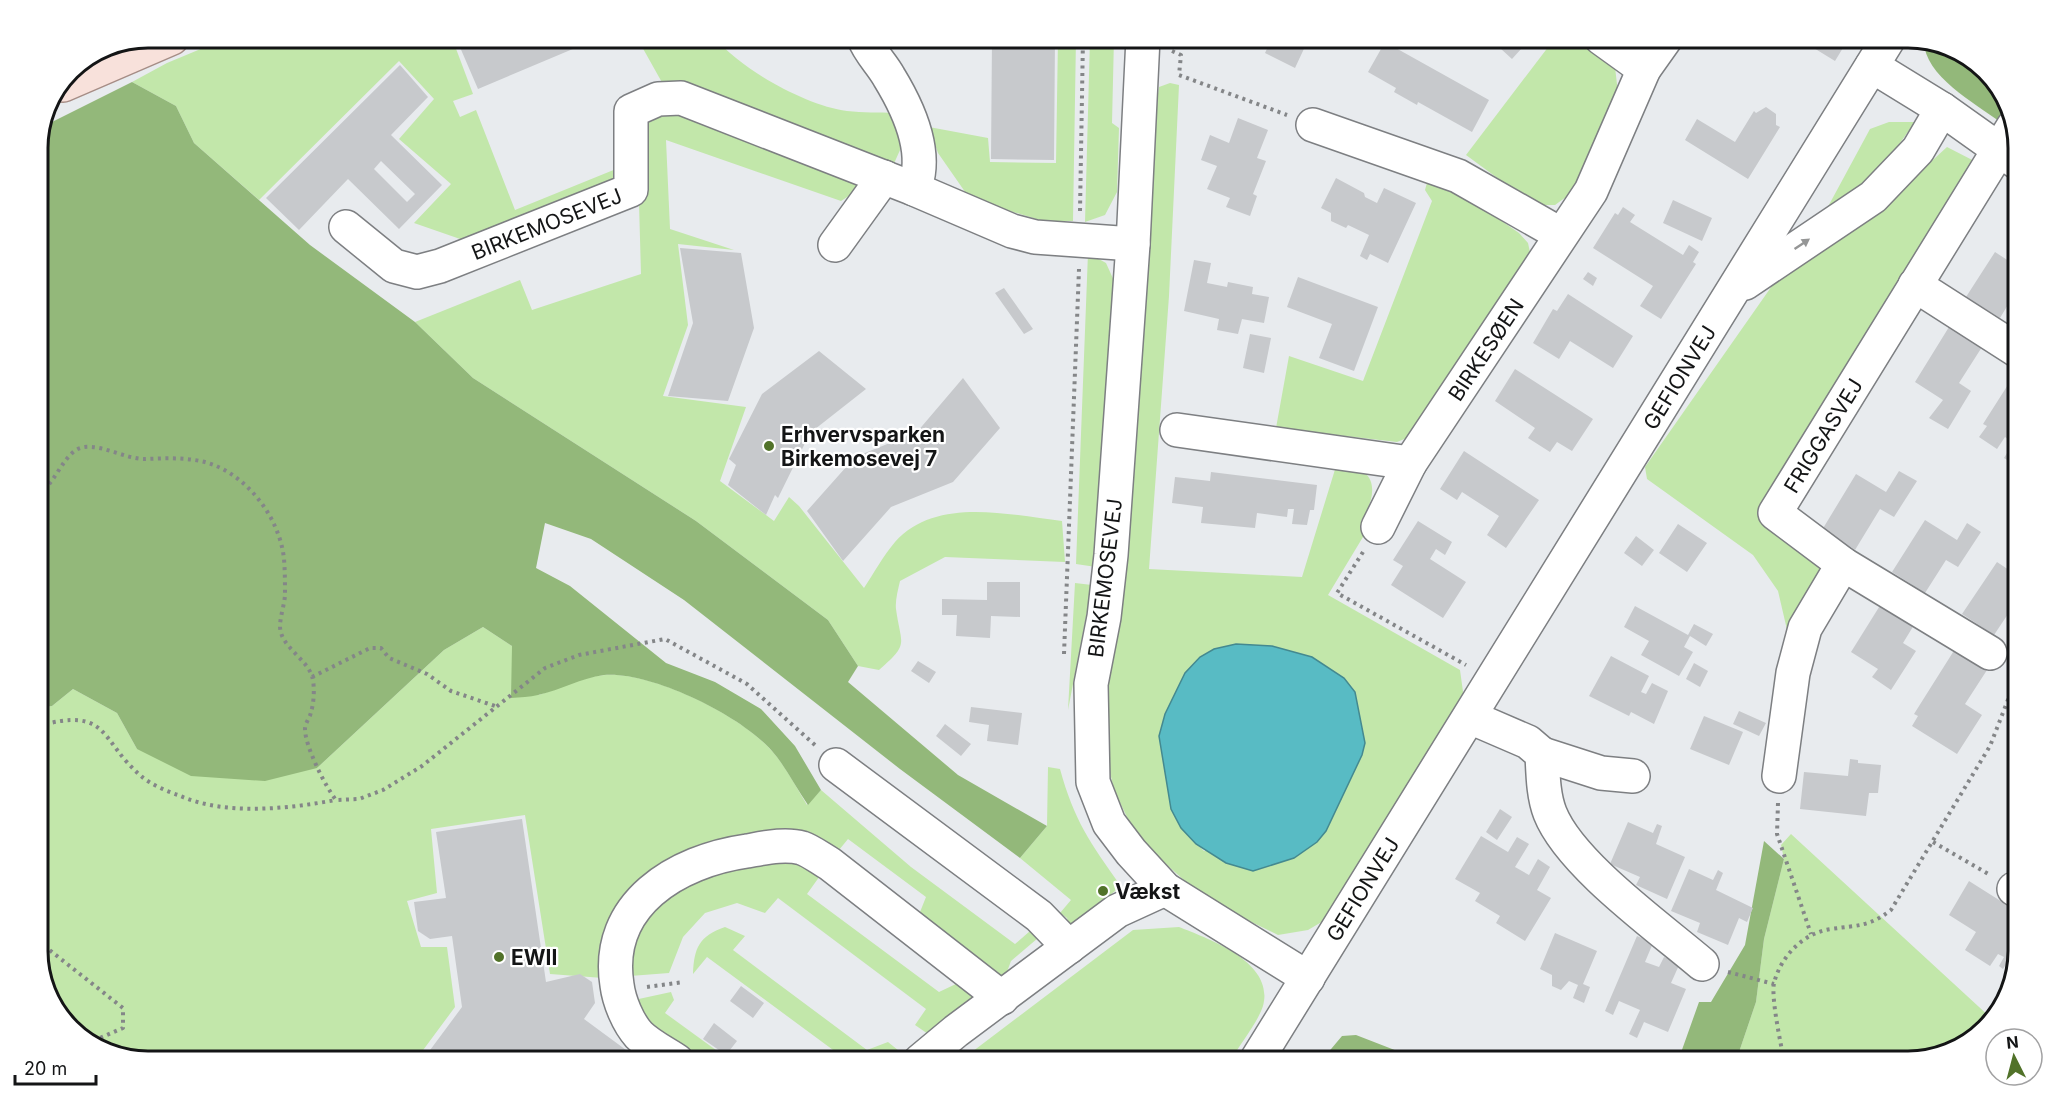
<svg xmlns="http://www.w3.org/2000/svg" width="2056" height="1099" viewBox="0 0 2056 1099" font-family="Inter,sans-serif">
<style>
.green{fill:#c2e7aa;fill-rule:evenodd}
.forest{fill:#93b87a}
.water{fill:#58bbc4;stroke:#448990;stroke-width:1.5}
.building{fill:#c7c9cc;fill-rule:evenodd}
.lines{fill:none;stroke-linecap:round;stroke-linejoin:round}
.minor-casing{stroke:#7d7f82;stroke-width:36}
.major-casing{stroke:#a68d86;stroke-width:36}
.path{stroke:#848688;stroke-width:4;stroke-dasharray:3 4.5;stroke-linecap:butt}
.minor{stroke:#fff;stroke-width:33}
.major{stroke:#f8e1db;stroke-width:33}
.oneway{fill:#959696}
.poi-dot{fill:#517229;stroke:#fff;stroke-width:2}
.labels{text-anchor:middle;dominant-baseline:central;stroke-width:4.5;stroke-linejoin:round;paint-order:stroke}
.street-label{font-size:21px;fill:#141516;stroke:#fff}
.poi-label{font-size:21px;font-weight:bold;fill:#141516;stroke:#fff;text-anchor:start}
.rim{fill:none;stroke:#141516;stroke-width:3}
</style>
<rect width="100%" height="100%" fill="#e8ebee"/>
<path class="green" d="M 227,38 L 452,38 L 473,94 L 453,101 L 460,117 L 476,110 L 515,210 L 616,169 L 617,181 L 463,240 L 414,223 L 451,184 L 399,139 L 434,99 L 399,61 L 259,200 L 194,143 L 176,106 L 132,82 L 167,63 Z
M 644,38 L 715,38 C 742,70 805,105 847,111 C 863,113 879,112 894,113 L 904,141 L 892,168 L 664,86 L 641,45 Z
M 1058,38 L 1076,38 L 1073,221 L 1043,221 L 970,199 L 938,153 L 929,127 L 988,138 L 990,162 L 1056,163 Z
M 1090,38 L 1114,38 L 1112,123 L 1119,128 L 1117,192 L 1105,215 L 1085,222 Z
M 1555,38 L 1577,38 L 1615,67 L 1618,93 L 1573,192 L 1555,205 L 1534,205 L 1466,155 Z
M 1170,83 L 1179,85 L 1169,296 L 1149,569 L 1302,577 L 1337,463 C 1345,465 1358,467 1364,472 C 1380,485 1369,509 1361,521 L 1369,527 L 1328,595 L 1460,670 L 1464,699 L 1325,920 L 1308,930 L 1278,935 L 1206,900 L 1137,838 L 1114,790 L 1104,746 L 1147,166 L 1159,87 ZM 1200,657 L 1352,687 L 1365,743 L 1362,755 L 1326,831 L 1204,851 L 1181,828 L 1165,714 L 1185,673 Z
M 681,108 L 860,180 L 861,188 L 841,201 L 666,140 L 670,229 L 734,250 L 678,244 L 688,325 L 663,396 L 746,407 L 720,481 L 774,521 L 789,497 L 799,506 L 864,588 C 874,573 883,556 895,542 C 936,496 1009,515 1062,521 L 1065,562 L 945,557 L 900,581 C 898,590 895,601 896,609 C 901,646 910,643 879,670 L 858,666 L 828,620 L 696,521 L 473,378 L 415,322 L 520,280 L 532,310 L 641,274 L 639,203 L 645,136 L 648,124 L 659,111 Z
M 1889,122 L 1915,122 L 1862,196 L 1817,227 L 1870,129 Z
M 1947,147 L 1982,165 L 1761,522 L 1818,564 L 1822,581 L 1788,634 L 1778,591 L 1753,555 L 1647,479 L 1645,467 L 1774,283 L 1796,262 L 1874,214 Z
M 1428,179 L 1454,188 L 1519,233 L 1528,243 L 1531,257 L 1419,433 L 1397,442 L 1276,428 L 1289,356 L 1363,381 L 1432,201 L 1425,190 Z
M 1088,253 L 1106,263 L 1115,283 L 1096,567 L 1076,564 Z
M 1075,583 L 1092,585 L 1068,710 Z
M 483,627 L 512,646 L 539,695 C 560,687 582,677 605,675 C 652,671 742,716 772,751 C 786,767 796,787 807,805 L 821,790 L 911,867 L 1015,944 L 1030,931 L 1038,938 L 1011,961 L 1004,980 L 918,917 L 926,897 L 848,839 L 839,850 L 825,843 L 664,869 L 603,978 L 550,974 L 525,815 L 431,829 L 437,893 L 407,901 L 421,947 L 447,947 L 455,1007 L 415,1061 L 148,1061 L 99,1050 L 56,1013 L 38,958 L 38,708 L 52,706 L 73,689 L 117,713 L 137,749 L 317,768 L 444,650 Z
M 1048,767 L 1060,769 C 1074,820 1090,843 1121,886 L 1070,929 L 1067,918 L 1060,913 L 1071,900 L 1020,858 L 1047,826 Z
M 1791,834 L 1991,1018 L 1969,1043 L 1908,1061 L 1736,1061 L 1756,1002 L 1764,939 L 1784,859 L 1781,845 Z
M 790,859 L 822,873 L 807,894 L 939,992 L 958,983 L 980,1000 L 931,1036 L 915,1025 L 926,1009 L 778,898 L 765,913 L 737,903 L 705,913 L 683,937 L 669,973 L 630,976 L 630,944 L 646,910 L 710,869 Z
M 725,927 L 745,936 L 733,950 L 867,1050 L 888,1042 L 904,1055 L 896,1061 L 848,1061 L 707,957 L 693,974 C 694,948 699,936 725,927 Z
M 1179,927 C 1209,939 1275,962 1263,1006 C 1258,1022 1239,1046 1230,1061 L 960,1061 L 1133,930 Z
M 671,992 L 674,1000 L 665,1013 L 731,1061 L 692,1061 L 637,1022 L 634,1000 Z"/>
<path class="forest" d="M 1924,41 L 1957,49 L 2000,87 L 2008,111 L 2000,122 C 1975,103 1924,76 1924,41 Z
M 132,82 L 176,106 L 194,143 L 310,245 L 415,322 L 473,378 L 696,521 L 828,620 L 858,666 L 848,682 L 958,775 L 1047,826 L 1020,858 L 900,769 L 684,600 L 591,539 L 545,523 L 536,568 L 570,586 L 666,663 L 715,682 L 761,709 L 795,746 L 821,790 L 808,805 C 796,788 786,767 772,751 C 742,716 651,671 604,675 C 581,678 561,690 538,695 C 530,697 520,697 511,698 L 512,646 L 483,627 L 444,650 L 317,768 L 265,781 L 191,776 L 137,749 L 117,713 L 73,689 L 52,706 L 38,708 L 38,141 L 44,126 Z
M 1764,841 L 1784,859 L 1764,939 L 1756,1002 L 1736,1061 L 1678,1061 L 1699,1002 L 1711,1002 L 1745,945 Z
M 1356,1035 L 1423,1061 L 1321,1061 L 1342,1036 Z"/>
<path class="water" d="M 1236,644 L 1272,646 L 1312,657 L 1344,678 L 1355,692 L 1365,743 L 1362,755 L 1326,831 L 1317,842 L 1294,858 L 1253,871 L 1226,863 L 1196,844 L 1181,828 L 1171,809 L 1159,736 L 1165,714 L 1185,673 L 1200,657 L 1214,649 Z"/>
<path class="building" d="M 456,38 L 599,38 L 478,89 Z
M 603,38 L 627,38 L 607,47 Z
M 992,38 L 1055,38 L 1054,160 L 991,159 Z
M 1272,38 L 1309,38 L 1295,68 L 1265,53 Z
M 1477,38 L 1531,38 L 1512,59 L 1489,38 L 1484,44 Z
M 1807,38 L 1849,38 L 1835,61 L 1804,42 Z
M 1385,42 L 1489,100 L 1472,132 L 1418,102 L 1417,105 L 1394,92 L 1396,88 L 1368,72 Z
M 400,65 L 428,97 L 391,135 L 442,185 L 399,229 L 348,179 L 299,230 L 266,198 ZM 381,161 L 415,194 L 407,202 L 374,169 Z
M 1766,107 L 1776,114 L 1776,125 L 1780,127 L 1748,179 L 1685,140 L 1697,119 L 1735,142 L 1754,111 L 1756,113 Z
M 1238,118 L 1268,130 L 1257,158 L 1266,161 L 1253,194 L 1257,196 L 1250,216 L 1226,207 L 1230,198 L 1207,189 L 1217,166 L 1201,160 L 1210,135 L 1229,143 Z
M 1336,178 L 1364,193 L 1365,197 L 1377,203 L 1384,188 L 1416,203 L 1388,263 L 1370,254 L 1367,260 L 1360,256 L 1369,235 L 1348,225 L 1346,228 L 1331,221 L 1331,213 L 1321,208 Z
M 1673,200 L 1712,218 L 1702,241 L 1663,223 Z
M 1623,207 L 1635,215 L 1630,222 L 1683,255 L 1689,245 L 1699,252 L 1693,262 L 1696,264 L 1661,319 L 1640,306 L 1653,286 L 1593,248 L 1615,213 L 1618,215 Z
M 680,248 L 741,253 L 754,328 L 728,401 L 668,396 L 693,323 Z
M 1995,252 L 2018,267 L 2018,288 L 2000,318 L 1966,297 Z
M 1194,260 L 1211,263 L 1207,283 L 1227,287 L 1228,282 L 1253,287 L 1252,294 L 1269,297 L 1264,323 L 1242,319 L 1238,334 L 1217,330 L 1219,319 L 1184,311 Z
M 1588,272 L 1597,278 L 1593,286 L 1583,279 Z
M 1298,277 L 1378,307 L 1354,371 L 1319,358 L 1332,324 L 1287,307 Z
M 1004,288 L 1033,329 L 1024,334 L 995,293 Z
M 1568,294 L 1633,336 L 1613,368 L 1570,341 L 1559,359 L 1533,343 L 1553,309 L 1557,311 Z
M 1949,327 L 1982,347 L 1959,383 L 1971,391 L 1948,429 L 1929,418 L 1943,400 L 1915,382 Z
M 1250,334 L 1271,338 L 1264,373 L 1243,368 Z
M 819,351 L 866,389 L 810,433 L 778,498 L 775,495 L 766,515 L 728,485 L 736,465 L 729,459 L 762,394 Z
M 1515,369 L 1593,419 L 1572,451 L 1557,442 L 1550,452 L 1528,438 L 1535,428 L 1495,401 Z
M 2018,369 L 2018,467 L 2004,458 L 2013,443 L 2005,437 L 1997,449 L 1979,437 L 1987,426 L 1983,424 Z
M 963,378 L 1000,428 L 953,482 L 891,507 L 843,561 L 807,511 L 855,457 L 917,432 Z
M 1464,451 L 1539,500 L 1506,548 L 1487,535 L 1499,516 L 1462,492 L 1457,500 L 1440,489 Z
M 1899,471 L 1917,481 L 1894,517 L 1880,509 L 1855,550 L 1822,530 L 1856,474 L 1886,492 Z
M 1211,472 L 1317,485 L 1314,510 L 1310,510 L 1307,525 L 1292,524 L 1294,509 L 1288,509 L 1287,517 L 1257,513 L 1255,528 L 1201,523 L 1203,507 L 1172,503 L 1175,477 L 1210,481 Z
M 1925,520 L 1957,540 L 1967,523 L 1981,532 L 1958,567 L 1946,560 L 1925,593 L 1892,572 Z
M 1418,521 L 1452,542 L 1445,555 L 1436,549 L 1430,559 L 1466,582 L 1443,618 L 1391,585 L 1403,566 L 1393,560 Z
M 1678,524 L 1707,543 L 1687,572 L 1659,553 Z
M 1636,536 L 1654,550 L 1642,566 L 1624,553 Z
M 1997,562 L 2018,576 L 2018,599 L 1994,635 L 1962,614 Z
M 987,582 L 1020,582 L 1020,617 L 991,616 L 990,638 L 956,636 L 957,615 L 942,615 L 942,599 L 987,600 Z
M 1881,604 L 1914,625 L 1903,643 L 1916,651 L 1891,690 L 1872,677 L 1878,669 L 1851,652 Z
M 1635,606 L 1688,635 L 1694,624 L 1713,634 L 1706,646 L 1690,636 L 1684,647 L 1693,652 L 1679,676 L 1641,655 L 1649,641 L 1624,627 Z
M 1955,649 L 1987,670 L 1965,704 L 1982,715 L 1957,754 L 1912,726 L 1918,716 L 1914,714 Z
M 1611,656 L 1649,676 L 1641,692 L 1646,694 L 1652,683 L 1668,691 L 1654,724 L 1631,712 L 1629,716 L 1589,696 Z
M 918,661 L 936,672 L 929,683 L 911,671 Z
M 1694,663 L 1708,671 L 1700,687 L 1686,679 Z
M 971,707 L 1022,713 L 1018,745 L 987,741 L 989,725 L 969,722 Z
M 1739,711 L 1766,723 L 1759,736 L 1733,724 Z
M 1704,716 L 1743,732 L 1729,765 L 1690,749 Z
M 945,724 L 971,744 L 961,756 L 936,736 Z
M 1850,759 L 1858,760 L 1858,763 L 1881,765 L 1878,793 L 1869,793 L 1866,816 L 1800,809 L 1804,772 L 1848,776 Z
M 1500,809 L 1512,817 L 1497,840 L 1486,832 Z
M 522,819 L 546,982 L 580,974 L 592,982 L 595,1003 L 584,1019 L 641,1061 L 422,1061 L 462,1007 L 452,936 L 430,939 L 418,931 L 414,902 L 446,898 L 436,832 Z
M 1628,822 L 1653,833 L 1657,824 L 1662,826 L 1656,844 L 1685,857 L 1667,899 L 1636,885 L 1640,877 L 1610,864 Z
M 1481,836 L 1508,852 L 1517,837 L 1529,844 L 1515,867 L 1529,875 L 1538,859 L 1550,867 L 1537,890 L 1551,898 L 1525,941 L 1496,923 L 1500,916 L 1475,901 L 1480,893 L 1455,879 Z
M 1689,869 L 1713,880 L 1718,870 L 1723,873 L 1716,890 L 1753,908 L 1747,922 L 1739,918 L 1728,945 L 1697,932 L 1700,923 L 1671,911 Z
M 1969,881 L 2018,912 L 2018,953 L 2012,963 L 2008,961 L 2003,969 L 1999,966 L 2004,957 L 1998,954 L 1990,966 L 1965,950 L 1976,932 L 1949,915 Z
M 1555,933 L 1597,951 L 1583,984 L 1590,987 L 1584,1003 L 1573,998 L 1578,985 L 1569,981 L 1561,990 L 1552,986 L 1552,975 L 1540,969 Z
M 1637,936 L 1653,943 L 1645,962 L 1659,967 L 1664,957 L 1680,963 L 1671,983 L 1686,989 L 1668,1032 L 1644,1022 L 1637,1038 L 1629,1034 L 1640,1010 L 1619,1001 L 1613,1015 L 1605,1011 Z
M 741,986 L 764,1003 L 753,1018 L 730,1001 Z
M 714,1023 L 737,1041 L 726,1055 L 703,1039 Z
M 1536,1052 L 1540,1054 L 1557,1061 L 1532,1061 Z"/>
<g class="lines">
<g class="minor-casing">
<g id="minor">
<path d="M 864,38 C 869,52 882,64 889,77 C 908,108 929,153 914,189"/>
<path d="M 1143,38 L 1133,244 L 1111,555 L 1104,617 L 1091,684 L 1093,782 L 1109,823 L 1131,852 L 1165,889 L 1308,978"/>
<path d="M 1601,38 L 1644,69"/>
<path d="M 1872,66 L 1942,109 L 2018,163"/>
<path d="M 1313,125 L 1458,176 L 1560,234"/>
<path id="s1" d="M 346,227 L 394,266 L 417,272 L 440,266 L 631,190 L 631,111 L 658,99 L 681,98 L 914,189 L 1012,231 L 1035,237 L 1133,244"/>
<path d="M 835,245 L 884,177"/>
<path d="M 1745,283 L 1873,197 L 1918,150 L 1942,109"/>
<path d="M 1915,285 L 2018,351"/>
<path d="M 1177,430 L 1410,463"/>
<path id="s2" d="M 1378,527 L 1410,463 L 1591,191 L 1644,69 L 1666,38"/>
<path id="s3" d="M 1990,653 L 1843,564 L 1775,513 L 2013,127"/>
<path d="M 1470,717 L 1528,742 L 1542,754 C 1543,773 1543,795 1550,813 C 1570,864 1660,928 1702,964"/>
<path d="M 1542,754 L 1601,773 L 1633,776"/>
<path d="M 836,765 L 1039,916 L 1069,947"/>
<path d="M 1779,776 L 1793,673 L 1805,628 L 1843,564"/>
<path d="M 2014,889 L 2018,891"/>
<path d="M 677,1061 C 665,1053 649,1045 639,1035 C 628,1023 619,1001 617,985 C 604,904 677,861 747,851 C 764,848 785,843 802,848 C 811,851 821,859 830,864 L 1002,998"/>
<path d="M 920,1061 L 956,1031 L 1117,911 L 1165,889"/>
<path id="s4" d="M 1256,1061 L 1889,38"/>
</g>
</g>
<g class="major-casing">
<path id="major" d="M 63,85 L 172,38"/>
</g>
<path class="path" d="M 1172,51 L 1181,55 L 1179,75 L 1287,115
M 1080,211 L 1083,38
M 38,494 C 54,485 61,460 76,450 C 94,439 125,460 146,459 C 169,458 193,457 214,465 C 251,480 280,520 284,559 C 285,571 285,584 285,596 C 284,606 280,617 280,627 C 281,647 306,658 312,676 C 315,686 314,703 311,712 C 310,718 305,723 305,729 C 305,746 325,786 336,800 L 359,799 L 383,790 L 422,766 L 545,668 L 579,655 L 665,639 L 747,684 L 816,746
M 1363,552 L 1337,593 L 1466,665
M 1064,654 L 1079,269
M 312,677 L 370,648 L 381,648 L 389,658 L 427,674 L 451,691 L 495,706
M 38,726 C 110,706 99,740 141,776 C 150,784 166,791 178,795 C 225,816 286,809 336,800
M 1778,803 L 1777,834 L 1811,934
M 1933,842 L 1990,875
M 38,941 L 123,1008 L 123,1028 L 100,1038 L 86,1039
M 1728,972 L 1774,984
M 647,987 L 684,982
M 1784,1061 C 1781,1044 1771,999 1774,983 C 1781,956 1803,933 1831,929 C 1858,925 1869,927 1891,910 L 1990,746 L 2018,674"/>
<use href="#minor" class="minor"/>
<use href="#major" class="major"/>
</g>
<defs><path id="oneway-solid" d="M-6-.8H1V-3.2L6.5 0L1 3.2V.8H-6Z" transform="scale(1.5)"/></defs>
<use class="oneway" href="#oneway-solid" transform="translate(1802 244) rotate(-34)"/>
<g class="poi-dot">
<circle cx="769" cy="446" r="6"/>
<circle cx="1103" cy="891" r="6"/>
<circle cx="499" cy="957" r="6"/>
</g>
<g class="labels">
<g class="street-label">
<text stroke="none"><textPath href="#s1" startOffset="224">BIRKEMOSEVEJ</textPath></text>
<text stroke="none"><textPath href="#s2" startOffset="208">BIRKESØEN</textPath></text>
<text stroke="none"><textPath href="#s4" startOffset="804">GEFIONVEJ</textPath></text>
<text stroke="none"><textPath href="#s3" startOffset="348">FRIGGASVEJ</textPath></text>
<text transform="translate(1105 578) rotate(-83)">BIRKEMOSEVEJ</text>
<text stroke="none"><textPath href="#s4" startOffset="202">GEFIONVEJ</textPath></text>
</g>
<g class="poi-label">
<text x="781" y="434">Erhvervsparken<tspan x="781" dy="24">Birkemosevej 7</tspan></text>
<text x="1115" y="891">Vækst</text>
<text x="511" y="957">EWII</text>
</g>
</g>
<path d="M0 0H2056V1099H0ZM148 48H1908A100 100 0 0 1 2008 148V951A100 100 0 0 1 1908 1051H148A100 100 0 0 1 48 951V148A100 100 0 0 1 148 48Z" fill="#fff" fill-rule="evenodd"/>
<path class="rim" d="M148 48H1908A100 100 0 0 1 2008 148V951A100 100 0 0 1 1908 1051H148A100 100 0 0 1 48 951V148A100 100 0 0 1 148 48Z"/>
<g transform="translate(2014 1057) rotate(354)"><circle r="28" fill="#ffffff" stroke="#a1a1a2" stroke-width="1.5"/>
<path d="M0-4.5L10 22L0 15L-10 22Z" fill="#517229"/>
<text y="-9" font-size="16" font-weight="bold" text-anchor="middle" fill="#141516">N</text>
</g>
<path d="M15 1075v9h81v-9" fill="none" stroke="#141516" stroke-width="3"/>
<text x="24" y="1075" font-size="18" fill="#141516" stroke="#ffffff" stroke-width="4.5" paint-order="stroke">20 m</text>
</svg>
